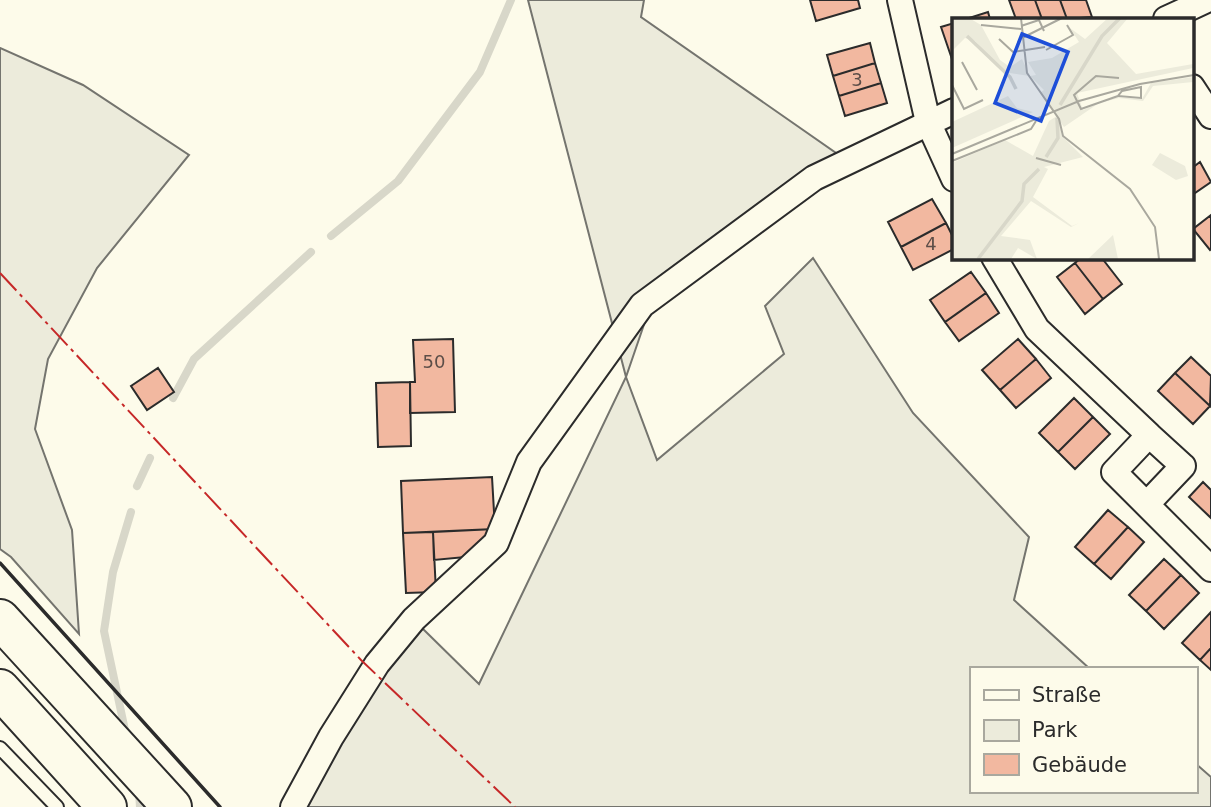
<svg xmlns="http://www.w3.org/2000/svg" width="1211" height="807" viewBox="0 0 1211 807" font-family="'DejaVu Sans',sans-serif">
<style>
.green{fill:#ecebdb;stroke:#74746e;stroke-width:2}
.lines{fill:none;stroke-linecap:round;stroke-linejoin:round}
.stream{stroke:#d8d7c9;stroke-width:8}
.building{fill:#f2b8a0;stroke:#2b2b2b;stroke-width:2}
.service-casing{stroke:#2b2b2b;stroke-width:16}
.minor-casing{stroke:#2b2b2b;stroke-width:28}
.motorway-casing{stroke:#2b2b2b;stroke-width:42}
.service{stroke:#fdfbea;stroke-width:12}
.minor{stroke:#fdfbea;stroke-width:24}
.motorway{stroke:#fdfbea;stroke-width:38}
.wall{stroke:#2b2b2b;stroke-width:3.5}
.power{stroke:#c62828;stroke-width:2;stroke-dasharray:24 5 3.5 5;stroke-linecap:butt}
.labels{text-anchor:middle;dominant-baseline:central;stroke-width:5;stroke-linejoin:round;paint-order:stroke}
.number-label{font-size:18px;fill:#5d4e48}
.inset-river{fill:none;stroke:#d8d7c9;stroke-width:3.5}
.inset-road{fill:none;stroke:#a9a89e;stroke-width:2}
.view{fill:#1d4ed8;fill-opacity:0.15;stroke:#1d4ed8;stroke-width:3.5}
.inset-edge{fill:none;stroke:#2b2b2b;stroke-width:3.5}
</style>
<rect width="100%" height="100%" fill="#fdfbea"/>
<path class="green" d="M 528,0 L 644,0 L 641,17 L 836,153 L 830,178 L 649,310 L 626,377 L 657,460 L 784,354 L 765,306 L 813,258 L 913,413 L 1029,537 L 1014,600 L 1090,669 L 971,669 L 971,791 L 1195,791 L 1195,763 L 1211,777 L 1211,807 L 301,807 L 365,691 L 420,626 L 479,684 L 626,377 Z
M 0,48 L 83,85 L 189,155 L 97,268 L 48,359 L 35,429 L 72,530 L 79,634 L 11,557 L 0,549 Z"/>
<g class="lines">
<path class="stream" d="M 331,236 L 398,181 L 480,72 L 511,0
M 173,398 L 194,359 L 311,252
M 137,486 L 150,458
M 126,735 L 104,631 L 113,572 L 131,512
M 139,792 L 140,807"/>
</g>
<path class="building" d="M 810,0 L 858,0 L 860,8 L 816,21 Z
M 1009,0 L 1035,0 L 1042,19 L 1016,19 Z
M 1035,0 L 1060,0 L 1067,19 L 1042,19 Z
M 1060,0 L 1086,0 L 1092,17 L 1067,19 Z
M 988,12 L 990,19 L 966,19 Z
M 954,23 L 954,65 L 941,27 Z
M 870,43 L 875,63 L 833,76 L 827,55 Z
M 875,63 L 881,83 L 839,96 L 833,76 Z
M 881,83 L 887,103 L 845,116 L 839,96 Z
M 1200,162 L 1211,182 L 1192,195 L 1192,168 Z
M 932,199 L 946,223 L 901,247 L 888,222 Z
M 1211,215 L 1211,249 L 1210,250 L 1193,229 Z
M 946,223 L 954,239 L 954,249 L 913,270 L 901,247 Z
M 1082,257 L 1101,257 L 1122,284 L 1103,299 L 1075,263 Z
M 1075,263 L 1103,299 L 1085,314 L 1057,277 Z
M 971,272 L 986,293 L 945,322 L 930,300 Z
M 986,293 L 999,313 L 959,341 L 945,322 Z
M 453,339 L 455,412 L 410,413 L 410,382 L 415,382 L 413,340 Z
M 1018,339 L 1036,359 L 1000,390 L 982,370 Z
M 1191,357 L 1211,376 L 1210,406 L 1175,373 Z
M 1036,359 L 1051,378 L 1016,408 L 1000,390 Z
M 158,368 L 174,392 L 147,410 L 131,386 Z
M 1175,373 L 1210,406 L 1193,424 L 1158,391 Z
M 410,382 L 411,446 L 378,447 L 376,383 Z
M 1074,398 L 1093,417 L 1058,452 L 1039,433 Z
M 1093,417 L 1110,434 L 1075,469 L 1058,452 Z
M 492,477 L 495,529 L 403,533 L 401,481 Z
M 1203,482 L 1211,490 L 1211,518 L 1189,497 Z
M 1108,510 L 1128,527 L 1094,564 L 1075,547 Z
M 1128,527 L 1144,542 L 1111,579 L 1094,564 Z
M 495,529 L 476,556 L 434,560 L 433,532 Z
M 433,532 L 436,592 L 406,593 L 403,533 Z
M 1164,559 L 1181,575 L 1146,611 L 1129,595 Z
M 1181,575 L 1199,593 L 1164,629 L 1146,611 Z
M 1211,612 L 1211,648 L 1200,660 L 1182,643 Z
M 1211,648 L 1211,670 L 1200,660 Z"/>
<g class="lines">
<g class="service-casing">
<path id="service" d="M 0,748 L 57,807"/>
</g>
<g class="minor-casing">
<path id="minor" d="M 900,0 L 928,122 L 954,179
M 1166,19 L 1207,0
M 1192,87 L 1211,116
M 994,257 L 1037,329 L 1149,435
M 1147,504 L 1183,466 L 1149,435 L 1114,472 L 1211,569
M 293,807 L 331,737 L 377,664 L 414,619 L 496,543 L 529,462 L 642,305 L 814,178 L 954,111"/>
</g>
<g class="motorway-casing">
<path id="motorway" d="M 0,619 L 172,807
M 0,689 L 107,807"/>
</g>
<use href="#service" class="service"/>
<use href="#minor" class="minor"/>
<use href="#motorway" class="motorway"/>
<path class="wall" d="M 0,563 L 220,807"/>
<path class="power" d="M 0,273 L 361,660 L 515,807"/>
</g>
<g class="labels">
<g class="number-label">
<text x="857" y="79">3</text>
<text x="931" y="243">4</text>
<text x="434" y="361">50</text>
</g>
</g>
<g transform="translate(952 18)">
<rect width="242" height="242" fill="#fdfbea"/>
<path d="M 0,0 L 17,0 L 29,7 L 48,42 L 58,49 L 70,41 L 78,58 L 84,57 L 76,44 L 100,40 L 127,24 L 118,10 L 133,21 L 156,0 L 176,0 L 155,25 L 184,56 L 241,46 L 241,50 L 125,75 L 131,92 L 147,85 L 166,79 L 190,81 L 199,65 L 241,59 L 241,64 L 201,68 L 191,83 L 167,80 L 147,85 L 112,109 L 107,102 L 110,118 L 131,139 L 92,149 L 96,151 L 81,179 L 120,208 L 127,205 L 119,209 L 79,183 L 49,218 L 78,222 L 85,241 L 66,230 L 59,241 L 0,241 L 0,145 L 53,122 L 81,138 L 97,103 L 105,98 L 88,75 L 92,72 L 78,58 L 51,54 L 23,23 L 13,20 L 0,33 ZM 56,78 L 65,90 L 81,94 L 0,130 L 0,104 ZM 208,135 L 233,148 L 236,158 L 224,162 L 200,147 ZM 161,217 L 166,241 L 136,241 Z" fill="#ecebdb"/>
<path class="inset-river" d="M 15,18 L 58,59 L 64,71M 108,87 L 150,18 L 168,0M 94,139 L 106,120 L 105,100M 26,241 L 70,183 L 72,166 L 87,151"/>
<path class="inset-road" d="M 69,0 L 75,55 L 107,101 L 111,118 L 178,171 L 203,209 L 207,241M 29,7 L 69,11M 69,8 L 87,2 L 92,13M 70,20 L 110,0M 47,21 L 61,34 L 93,29M 94,32 L 121,17 L 115,7M 10,44 L 25,72M 0,67 L 12,91 L 31,82M 189,69 L 189,80 L 166,78 L 170,73 ZM 166,78 L 129,91 L 122,77 L 144,58 L 167,60M 0,136 L 127,83 L 188,66 L 242,57M 84,140 L 109,147M 0,143 L 79,111 L 84,103"/>
<path class="view" d="M 70,16 L 116,34 L 89,103 L 43,85 Z"/>
<rect width="242" height="242" class="inset-edge"/>
</g>
<rect x="970" y="667" width="228" height="126" fill="#fdfbea" stroke="#a9a89e" stroke-width="2"/>
<rect x="984" y="690" width="35" height="10" fill="#fdfbea" stroke="#a9a89e" stroke-width="2"/>
<text x="1032" y="702" font-size="21" fill="#2b2b2b">Straße</text>
<rect x="984" y="720" width="35" height="21" fill="#ecebdb" stroke="#a9a89e" stroke-width="2"/>
<text x="1032" y="737" font-size="21" fill="#2b2b2b">Park</text>
<rect x="984" y="754" width="35" height="21" fill="#f2b8a0" stroke="#a9a89e" stroke-width="2"/>
<text x="1032" y="772" font-size="21" fill="#2b2b2b">Gebäude</text>
</svg>
